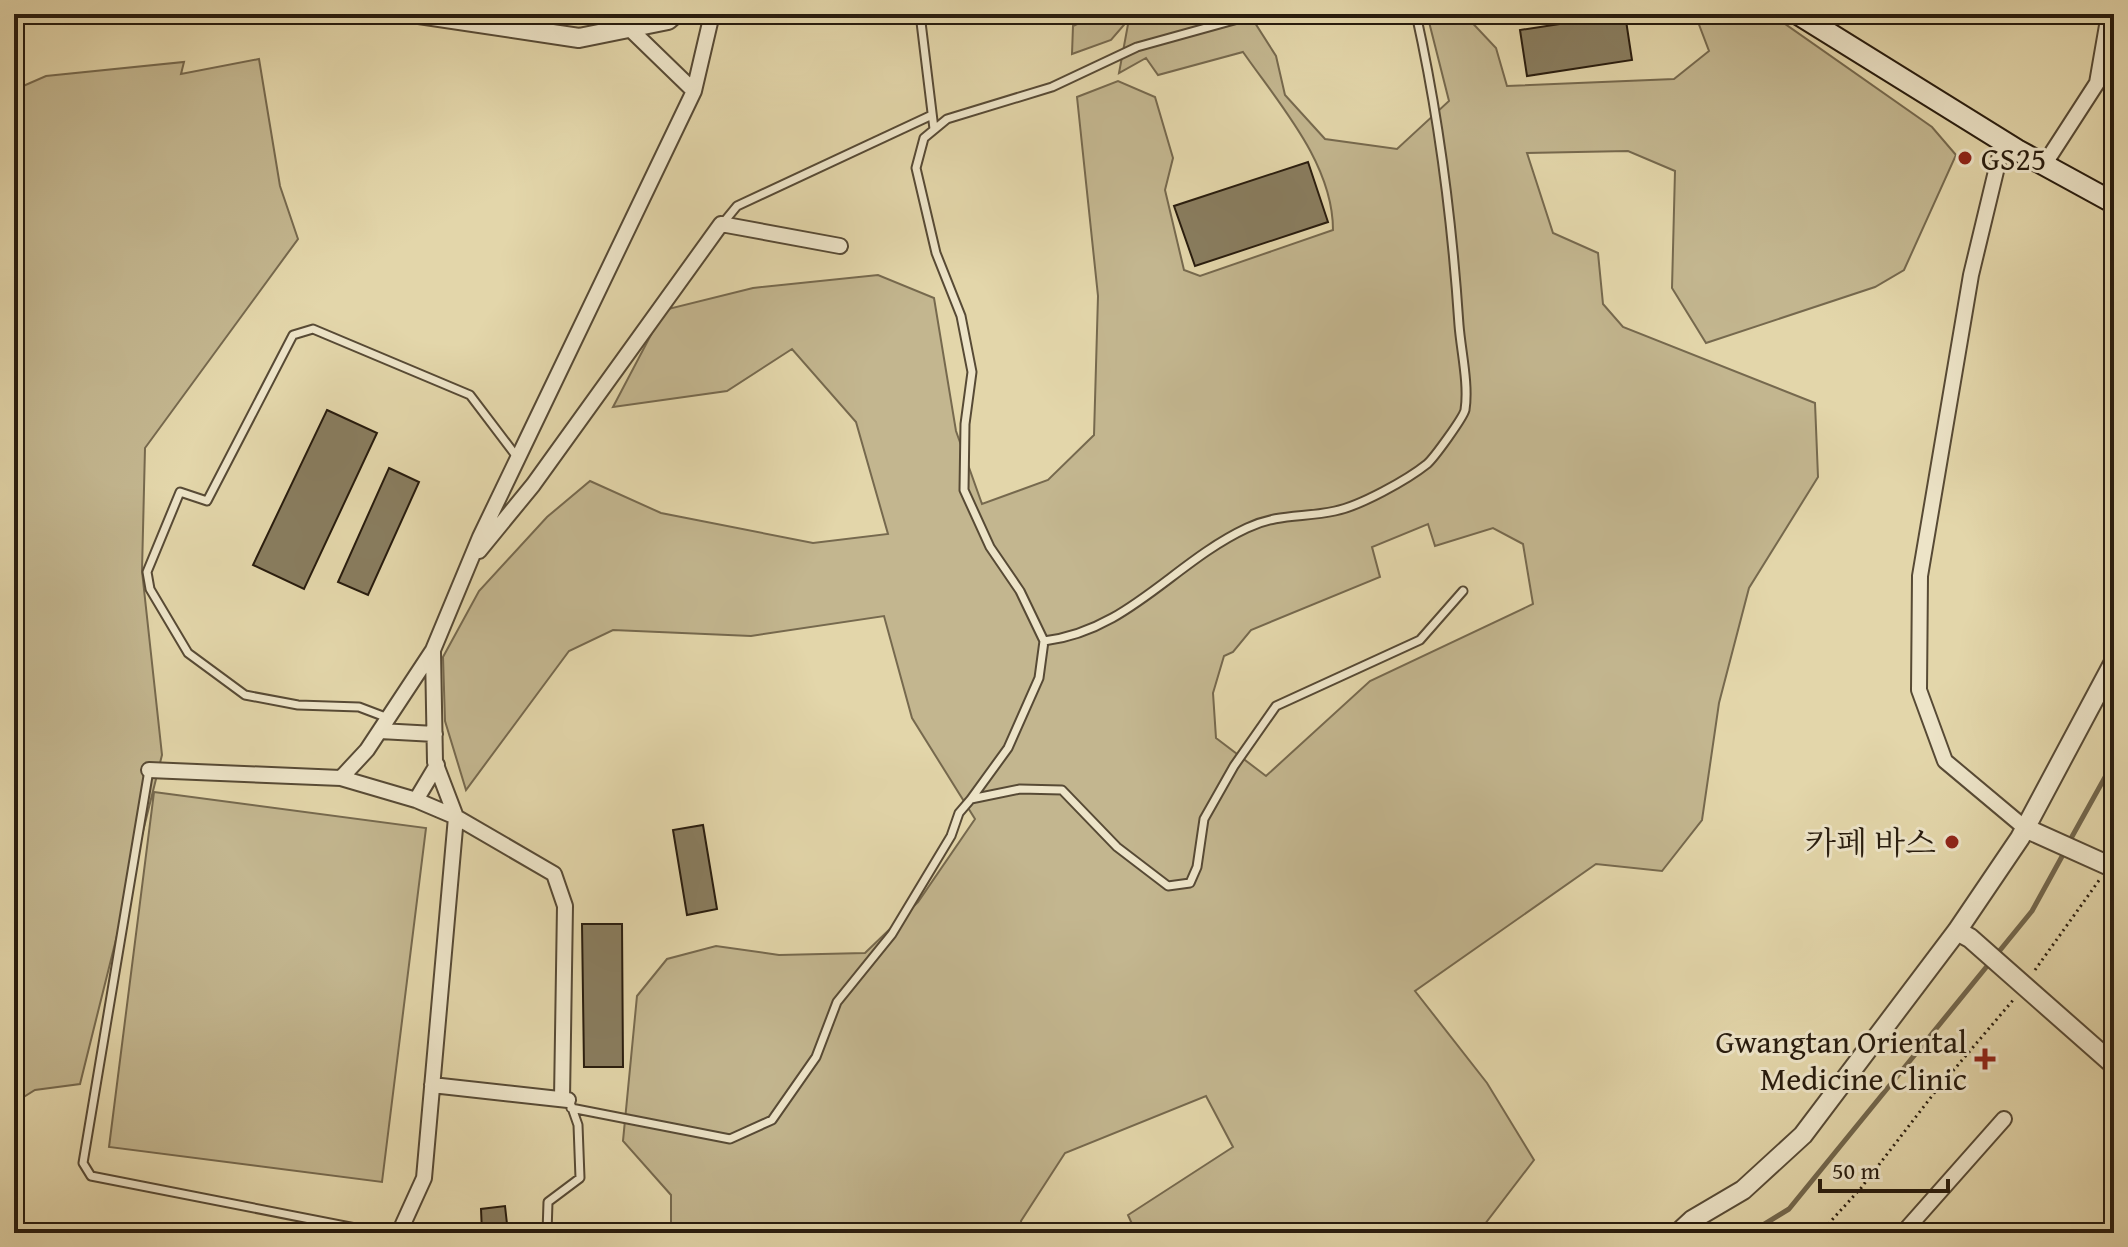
<svg xmlns="http://www.w3.org/2000/svg" width="2128" height="1247" viewBox="0 0 2128 1247" font-family="'Gentium Book Plus','Noto Serif KR',serif">
<style>
.green{fill:#c3b68f;stroke:#76694e;stroke-width:2;fill-rule:evenodd}
.lines{fill:none;stroke-linecap:round;stroke-linejoin:round}
.stream{stroke:#72664c;stroke-width:5}
.building{fill:#897d5f;stroke:#281c0e;stroke-width:2}
.service-casing{stroke:#574a35;stroke-width:11}
.minor-casing{stroke:#574a35;stroke-width:18}
.tertiary-casing{stroke:#574a35;stroke-width:22}
.secondary-casing{stroke:#281c0e;stroke-width:24}
.path{stroke:#281c0e;stroke-width:3;stroke-dasharray:2 4;stroke-linecap:butt}
.service{stroke:#ede4c8;stroke-width:7}
.minor{stroke:#ede4c8;stroke-width:14}
.tertiary{stroke:#ede4c8;stroke-width:18}
.secondary{stroke:#ede4c8;stroke-width:20}
.poi-dot{fill:#8f2418;stroke:#ede4c8;stroke-width:3}
.labels{text-anchor:middle;dominant-baseline:central;stroke-width:6;stroke-linejoin:round;paint-order:stroke}
.poi-label{font-size:32px;fill:#281c0e;stroke:#ede4c8;text-anchor:end}
</style>
<rect width="100%" height="100%" fill="#e3d6aa"/>
<filter id="stains"><feTurbulence type="fractalNoise" baseFrequency=".0025" numOctaves="4"/><feColorMatrix values="0 0 0 0 .2 0 0 0 0 .09 0 0 0 0 .02 0 0 0 .5 -.17"/></filter>
<radialGradient id="worn" r=".72"><stop offset=".6" stop-color="#630" stop-opacity="0"/><stop offset="1" stop-color="#630" stop-opacity=".3"/></radialGradient>
<path class="green" d="M 1098,14 L 1222,14 L 1226,18 L 1255,23 L 1276,56 L 1285,95 L 1325,139 L 1397,149 L 1449,101 L 1427,14 L 1464,14 L 1496,48 L 1507,86 L 1674,79 L 1709,51 L 1695,14 L 1771,14 L 1932,127 L 1956,155 L 1904,270 L 1875,287 L 1706,343 L 1672,288 L 1675,171 L 1628,151 L 1527,153 L 1553,233 L 1598,253 L 1603,304 L 1623,327 L 1815,403 L 1818,477 L 1749,588 L 1719,703 L 1702,820 L 1662,871 L 1596,864 L 1415,991 L 1487,1083 L 1534,1160 L 1478,1233 L 1136,1233 L 1128,1215 L 1233,1147 L 1206,1096 L 1065,1153 L 1021,1221 L 1022,1233 L 671,1233 L 671,1195 L 623,1141 L 637,996 L 667,959 L 716,946 L 779,955 L 865,953 L 918,902 L 975,819 L 912,718 L 884,616 L 751,636 L 613,630 L 569,651 L 466,790 L 445,721 L 443,657 L 479,591 L 547,517 L 590,481 L 661,513 L 813,543 L 888,534 L 856,422 L 792,349 L 727,391 L 613,407 L 664,310 L 753,288 L 878,275 L 934,298 L 956,431 L 982,504 L 1048,480 L 1094,435 L 1098,296 L 1077,97 L 1118,81 L 1155,97 L 1173,158 L 1165,190 L 1184,270 L 1200,276 L 1333,230 C 1333,164 1280,105 1243,52 L 1158,75 L 1146,58 L 1119,73 L 1129,19 L 1111,40 L 1072,54 L 1073,26 ZM 1428,524 L 1435,546 L 1493,528 L 1523,544 L 1533,604 L 1370,681 L 1266,776 L 1216,738 L 1213,693 L 1224,656 L 1233,652 L 1251,630 L 1380,577 L 1372,547 Z
M 259,59 L 280,186 L 298,239 L 145,448 L 142,571 L 162,755 L 80,1084 L 35,1090 L 14,1103 L 14,90 L 46,76 L 184,62 L 181,74 Z
M 154,792 L 426,828 L 382,1182 L 109,1147 Z"/>
<g class="lines">
<path class="stream" d="M 2069,842 L 2114,761
M 1750,1233 L 1789,1209 L 2032,911 L 2065,851"/>
</g>
<path class="building" d="M 1625,14 L 1632,60 L 1527,76 L 1520,30 Z
M 1308,162 L 1328,222 L 1195,266 L 1174,206 Z
M 327,410 L 377,433 L 304,589 L 253,565 Z
M 389,468 L 419,482 L 368,595 L 338,582 Z
M 703,825 L 717,909 L 687,915 L 673,830 Z
M 582,924 L 622,924 L 623,1067 L 584,1067 Z
M 505,1206 L 508,1233 L 482,1233 L 481,1209 Z"/>
<g class="lines">
<g class="service-casing">
<path id="service" d="M 920,14 L 934,129
M 723,223 L 737,206 L 932,115
M 1044,641 C 1128,631 1174,562 1247,528 C 1279,513 1303,518 1335,511 C 1360,506 1407,480 1427,464 C 1434,458 1463,418 1465,410 C 1469,384 1461,351 1459,325 C 1452,220 1439,117 1416,14
M 388,718 L 359,707 L 298,705 L 245,695 L 188,653 L 150,589 L 147,572 L 180,492 L 207,501 L 293,335 L 313,329 L 470,395 L 517,457
M 149,770 L 83,1163 L 91,1176 L 381,1233
M 971,799 L 1008,748 L 1039,678 L 1044,641 L 1020,591 L 990,547 L 964,490 L 965,424 L 972,372 L 961,316 L 936,253 L 916,168 L 924,138 L 947,119 L 1052,87 L 1137,47 L 1256,14
M 571,1108 L 730,1139 L 772,1120 L 816,1057 L 837,1002 L 892,934 L 951,836 L 959,813 L 971,799 L 1020,789 L 1062,790 L 1117,847 L 1168,886 L 1190,883 L 1197,867 L 1204,819 L 1234,766 L 1276,706 L 1420,640 L 1463,591
M 547,1233 L 548,1202 L 580,1178 L 578,1125 L 571,1105"/>
</g>
<g class="minor-casing">
<path id="minor" d="M 629,28 L 694,91 L 712,14
M 2003,142 L 1971,275 L 1920,576 L 1919,690 L 1945,761 L 2025,828
M 2044,165 L 2097,83 L 2109,14
M 479,551 L 533,485 L 721,224 L 840,246
M 380,731 L 435,734
M 149,770 L 341,778 L 367,750 L 433,650 L 480,537 L 694,91
M 341,778 L 416,800 L 456,817 L 554,874 L 565,906 L 562,1099
M 416,800 L 437,765
M 432,1085 L 568,1100
M 399,1233 L 424,1178 L 456,817 L 435,762 L 433,652
M 1903,1233 L 2004,1119"/>
</g>
<g class="tertiary-casing">
<path id="tertiary" d="M 419,14 L 579,38 L 668,20 L 675,14
M 2025,828 L 2114,868
M 1957,931 L 1970,938 L 2114,1065
M 1678,1233 L 1692,1220 L 1743,1190 L 1803,1135 L 1957,931 L 2020,838 L 2114,662"/>
</g>
<g class="secondary-casing">
<path id="secondary" d="M 1798,14 L 2017,150 L 2114,203"/>
</g>
<path class="path" d="M 2035,970 L 2100,879
M 1820,1233 L 1861,1188 L 1935,1092 L 2014,999"/>
<use href="#service" class="service"/>
<use href="#minor" class="minor"/>
<use href="#tertiary" class="tertiary"/>
<use href="#secondary" class="secondary"/>
</g>
<g class="poi-dot">
<circle cx="1965" cy="158" r="8"/>
<circle cx="1952" cy="842" r="8"/>
<path d="M1981 1047h8v8h8v8h-8v8h-8v-8h-8v-8h8z"/>
</g>
<g class="labels">
<g class="poi-label">
<text x="1981" y="158" text-anchor="start">GS25</text>
<text x="1936" y="842">카페 바스</text>
<text x="1967" y="1041">Gwangtan Oriental<tspan x="1967" dy="37">Medicine Clinic</tspan></text>
</g>
</g>
<rect width="2128" height="1247" fill="none" stroke="#e3d6aa" stroke-width="48"/>
<rect x="16" y="16" width="2096" height="1215" fill="none" stroke="#281c0e" stroke-width="4"/>
<rect x="24" y="24" width="2080" height="1199" fill="none" stroke="#281c0e" stroke-width="2"/>
<path d="M1820 1179v12h128v-12" fill="none" stroke="#281c0e" stroke-width="4"/>
<text x="1832" y="1179" font-size="24" fill="#281c0e" stroke="#ede4c8" stroke-width="6" paint-order="stroke">50 m</text>
<rect width="100%" height="100%" filter="url(#stains)"/>
<rect width="100%" height="100%" fill="url(#worn)"/>
</svg>
